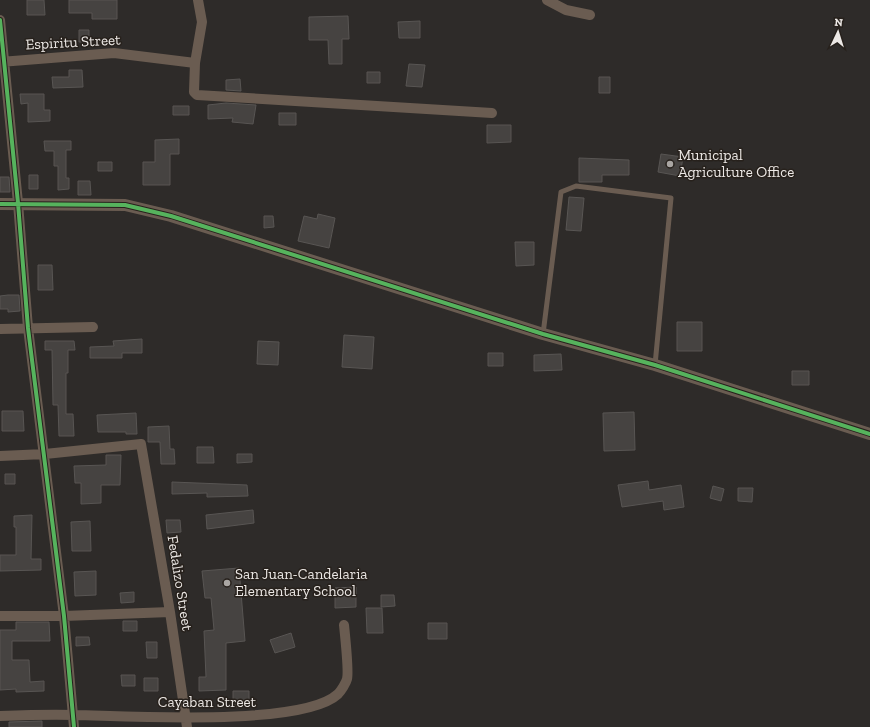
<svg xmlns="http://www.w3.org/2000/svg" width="870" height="727" viewBox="0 0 870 727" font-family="'Zilla Slab',serif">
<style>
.building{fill:#464341;stroke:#585553}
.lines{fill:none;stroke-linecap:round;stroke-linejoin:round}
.service{stroke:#6a5c51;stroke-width:5}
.minor{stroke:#6a5c51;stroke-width:10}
.tertiary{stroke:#6a5c51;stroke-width:12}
.cycleway-casing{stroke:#27211c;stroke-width:6}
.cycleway{stroke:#56b35d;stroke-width:4}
.poi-dot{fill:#aaa6a3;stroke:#27211c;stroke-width:1.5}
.labels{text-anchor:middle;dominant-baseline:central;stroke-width:3;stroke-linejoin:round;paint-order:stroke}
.street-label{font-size:15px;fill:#ece8e5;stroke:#27211c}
.poi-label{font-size:15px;fill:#ece8e5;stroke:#27211c;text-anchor:start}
</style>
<rect width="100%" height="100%" fill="#2e2b29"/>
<path class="building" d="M 27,0 L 44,0 L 45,15 L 27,15 Z
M 69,0 L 117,0 L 117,19 L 92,19 L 92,13 L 69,13 Z
M 348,16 L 349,39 L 342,39 L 342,64 L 329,64 L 328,40 L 309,40 L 309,17 Z
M 420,21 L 420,38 L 399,38 L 398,22 Z
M 79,30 L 89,30 L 89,42 L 79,42 Z
M 409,64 L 425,65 L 422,87 L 406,86 Z
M 69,70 L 82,70 L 83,87 L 53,88 L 52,77 L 69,77 Z
M 367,72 L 380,72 L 380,83 L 367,83 Z
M 599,77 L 610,77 L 610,93 L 599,93 Z
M 240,79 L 241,91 L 226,90 L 226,80 Z
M 20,94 L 44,94 L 44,110 L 50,110 L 50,121 L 28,122 L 28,103 L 21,104 Z
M 226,103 L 256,105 L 253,124 L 232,122 L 233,118 L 208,119 L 208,105 Z
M 173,106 L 189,106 L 189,115 L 173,115 Z
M 279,113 L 296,113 L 296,125 L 279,125 Z
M 487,125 L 511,125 L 511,142 L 487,143 Z
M 179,139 L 179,154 L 170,154 L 170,185 L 143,185 L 143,162 L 155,162 L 155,140 Z
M 44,141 L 71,141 L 71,150 L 66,150 L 66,178 L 69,178 L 69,189 L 58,190 L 58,166 L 54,166 L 54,151 L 45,151 Z
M 661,154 L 683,157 L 680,176 L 658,172 Z
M 579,158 L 629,160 L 629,175 L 602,175 L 602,182 L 579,182 Z
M 98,162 L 112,162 L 112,171 L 98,171 Z
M 29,175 L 38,175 L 38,189 L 29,189 Z
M 0,177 L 9,177 L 10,192 L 0,192 Z
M 78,181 L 90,181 L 91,195 L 78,195 Z
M 569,197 L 584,198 L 581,231 L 566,230 Z
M 318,214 L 335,218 L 329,248 L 298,241 L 304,216 L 317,219 Z
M 264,216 L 273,216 L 274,227 L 264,228 Z
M 515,242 L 534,242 L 534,265 L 516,266 Z
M 38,265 L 52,265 L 53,290 L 38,290 Z
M 8,295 L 19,295 L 20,311 L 8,312 L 8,309 L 0,309 L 0,296 Z
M 677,322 L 702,322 L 702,351 L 677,351 Z
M 344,335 L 374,337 L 372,369 L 342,367 Z
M 142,339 L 142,353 L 122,353 L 122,358 L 90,358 L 90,347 L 114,346 L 113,341 Z
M 45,341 L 74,341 L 75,350 L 68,350 L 68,373 L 66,373 L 66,414 L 73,414 L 74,436 L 59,436 L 58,405 L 53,405 L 52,350 L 45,350 Z
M 258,341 L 279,342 L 278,365 L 257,364 Z
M 488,353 L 503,353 L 503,366 L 488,366 Z
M 561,354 L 562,370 L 534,371 L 534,355 Z
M 792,371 L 809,371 L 809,385 L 792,385 Z
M 2,411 L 23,411 L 24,431 L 2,431 Z
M 634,412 L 635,450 L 604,451 L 603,413 Z
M 136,413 L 137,434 L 126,434 L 126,432 L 98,432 L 97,415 Z
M 169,426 L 170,449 L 174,449 L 175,464 L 161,464 L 160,442 L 148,442 L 148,427 Z
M 197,447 L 213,447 L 214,463 L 197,463 Z
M 237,454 L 252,454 L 252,462 L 237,463 Z
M 106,455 L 121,455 L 120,485 L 101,485 L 101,503 L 81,504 L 81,483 L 75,483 L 74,466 L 106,465 Z
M 5,474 L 15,474 L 15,484 L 5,484 Z
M 648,481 L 649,490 L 681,485 L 684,507 L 664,510 L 663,501 L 622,507 L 618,485 Z
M 172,482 L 247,485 L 248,496 L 207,497 L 207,493 L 172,494 Z
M 713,486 L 724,489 L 721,501 L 710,498 Z
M 738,488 L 753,488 L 752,502 L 738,501 Z
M 253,510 L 254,523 L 207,529 L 206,515 Z
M 32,515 L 31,559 L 41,559 L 41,570 L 0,571 L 0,555 L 16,555 L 16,527 L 14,527 L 14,516 Z
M 166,520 L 180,520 L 181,532 L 167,533 Z
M 90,521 L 91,551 L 72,551 L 71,522 Z
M 239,568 L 245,641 L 226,643 L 226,690 L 199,691 L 199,677 L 206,677 L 204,631 L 214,630 L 211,598 L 205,598 L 202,571 Z
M 96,571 L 96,595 L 75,596 L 74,572 Z
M 356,587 L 356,607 L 335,608 L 335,588 Z
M 134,592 L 134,602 L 121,603 L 120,593 Z
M 381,595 L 394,595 L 395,606 L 381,607 Z
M 366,608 L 382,608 L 383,633 L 367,633 Z
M 123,621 L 137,621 L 137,631 L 123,631 Z
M 16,622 L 49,622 L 50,641 L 12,641 L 12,660 L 29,660 L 30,682 L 44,681 L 44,691 L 16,692 L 16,689 L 0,690 L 0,630 L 16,630 Z
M 428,623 L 447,623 L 447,639 L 428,639 Z
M 291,633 L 295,647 L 275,653 L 270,640 Z
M 76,637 L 89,637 L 90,645 L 76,646 Z
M 146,642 L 157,642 L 157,658 L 147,658 Z
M 121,675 L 135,675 L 135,686 L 122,686 Z
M 144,678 L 158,678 L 158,691 L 144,691 Z
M 233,691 L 249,691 L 249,706 L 233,707 Z
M 42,721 L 42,727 L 9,727 L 9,722 Z"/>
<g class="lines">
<path class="service" d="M 543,334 L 561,192 L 576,186 L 671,198 L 655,365"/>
<path class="minor" d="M 198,0 L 202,22 L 195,63 L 194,92 L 197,95 L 492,113
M 547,0 L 566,10 L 590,15
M 0,20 L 18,203 L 28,328 L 64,616 L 74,727
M 0,62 L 114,53 L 195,63
M 0,329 L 93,327
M 0,456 L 45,454 L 141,444 L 170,612 L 187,727
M 0,616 L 64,616 L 170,612
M 0,716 C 25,715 51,714 76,715 C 128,716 303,727 338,694 C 341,691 346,683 347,679 C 349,672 345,635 344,625"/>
<path class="tertiary" d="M 0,204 L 125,205 L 171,216 L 543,334 L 655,365 L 870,434"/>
<g class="cycleway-casing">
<path id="cycleway" d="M 0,20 L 18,203 L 28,328 L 64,616 L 74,727
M 0,204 L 125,205 L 171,216 L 543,334 L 655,365 L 870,434"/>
</g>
<use href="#cycleway" class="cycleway"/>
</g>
<g class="poi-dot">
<circle cx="670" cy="164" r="4"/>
<circle cx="227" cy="583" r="4"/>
</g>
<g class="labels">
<g class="street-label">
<text transform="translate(73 42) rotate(-3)">Espiritu Street</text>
<text transform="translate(180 583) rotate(81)">Fedalizo Street</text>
<text x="207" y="702">Cayaban Street</text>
</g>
<g class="poi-label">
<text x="678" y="155">Municipal<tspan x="678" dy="17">Agriculture Office</tspan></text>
<text x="235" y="574">San Juan-Candelaria<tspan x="235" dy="17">Elementary School</tspan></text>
</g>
</g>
<g transform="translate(838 32) rotate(4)" stroke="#27211c" stroke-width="3" paint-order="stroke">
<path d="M0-3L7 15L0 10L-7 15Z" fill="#ece8e5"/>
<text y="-6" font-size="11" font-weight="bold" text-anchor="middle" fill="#ece8e5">N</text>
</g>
</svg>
